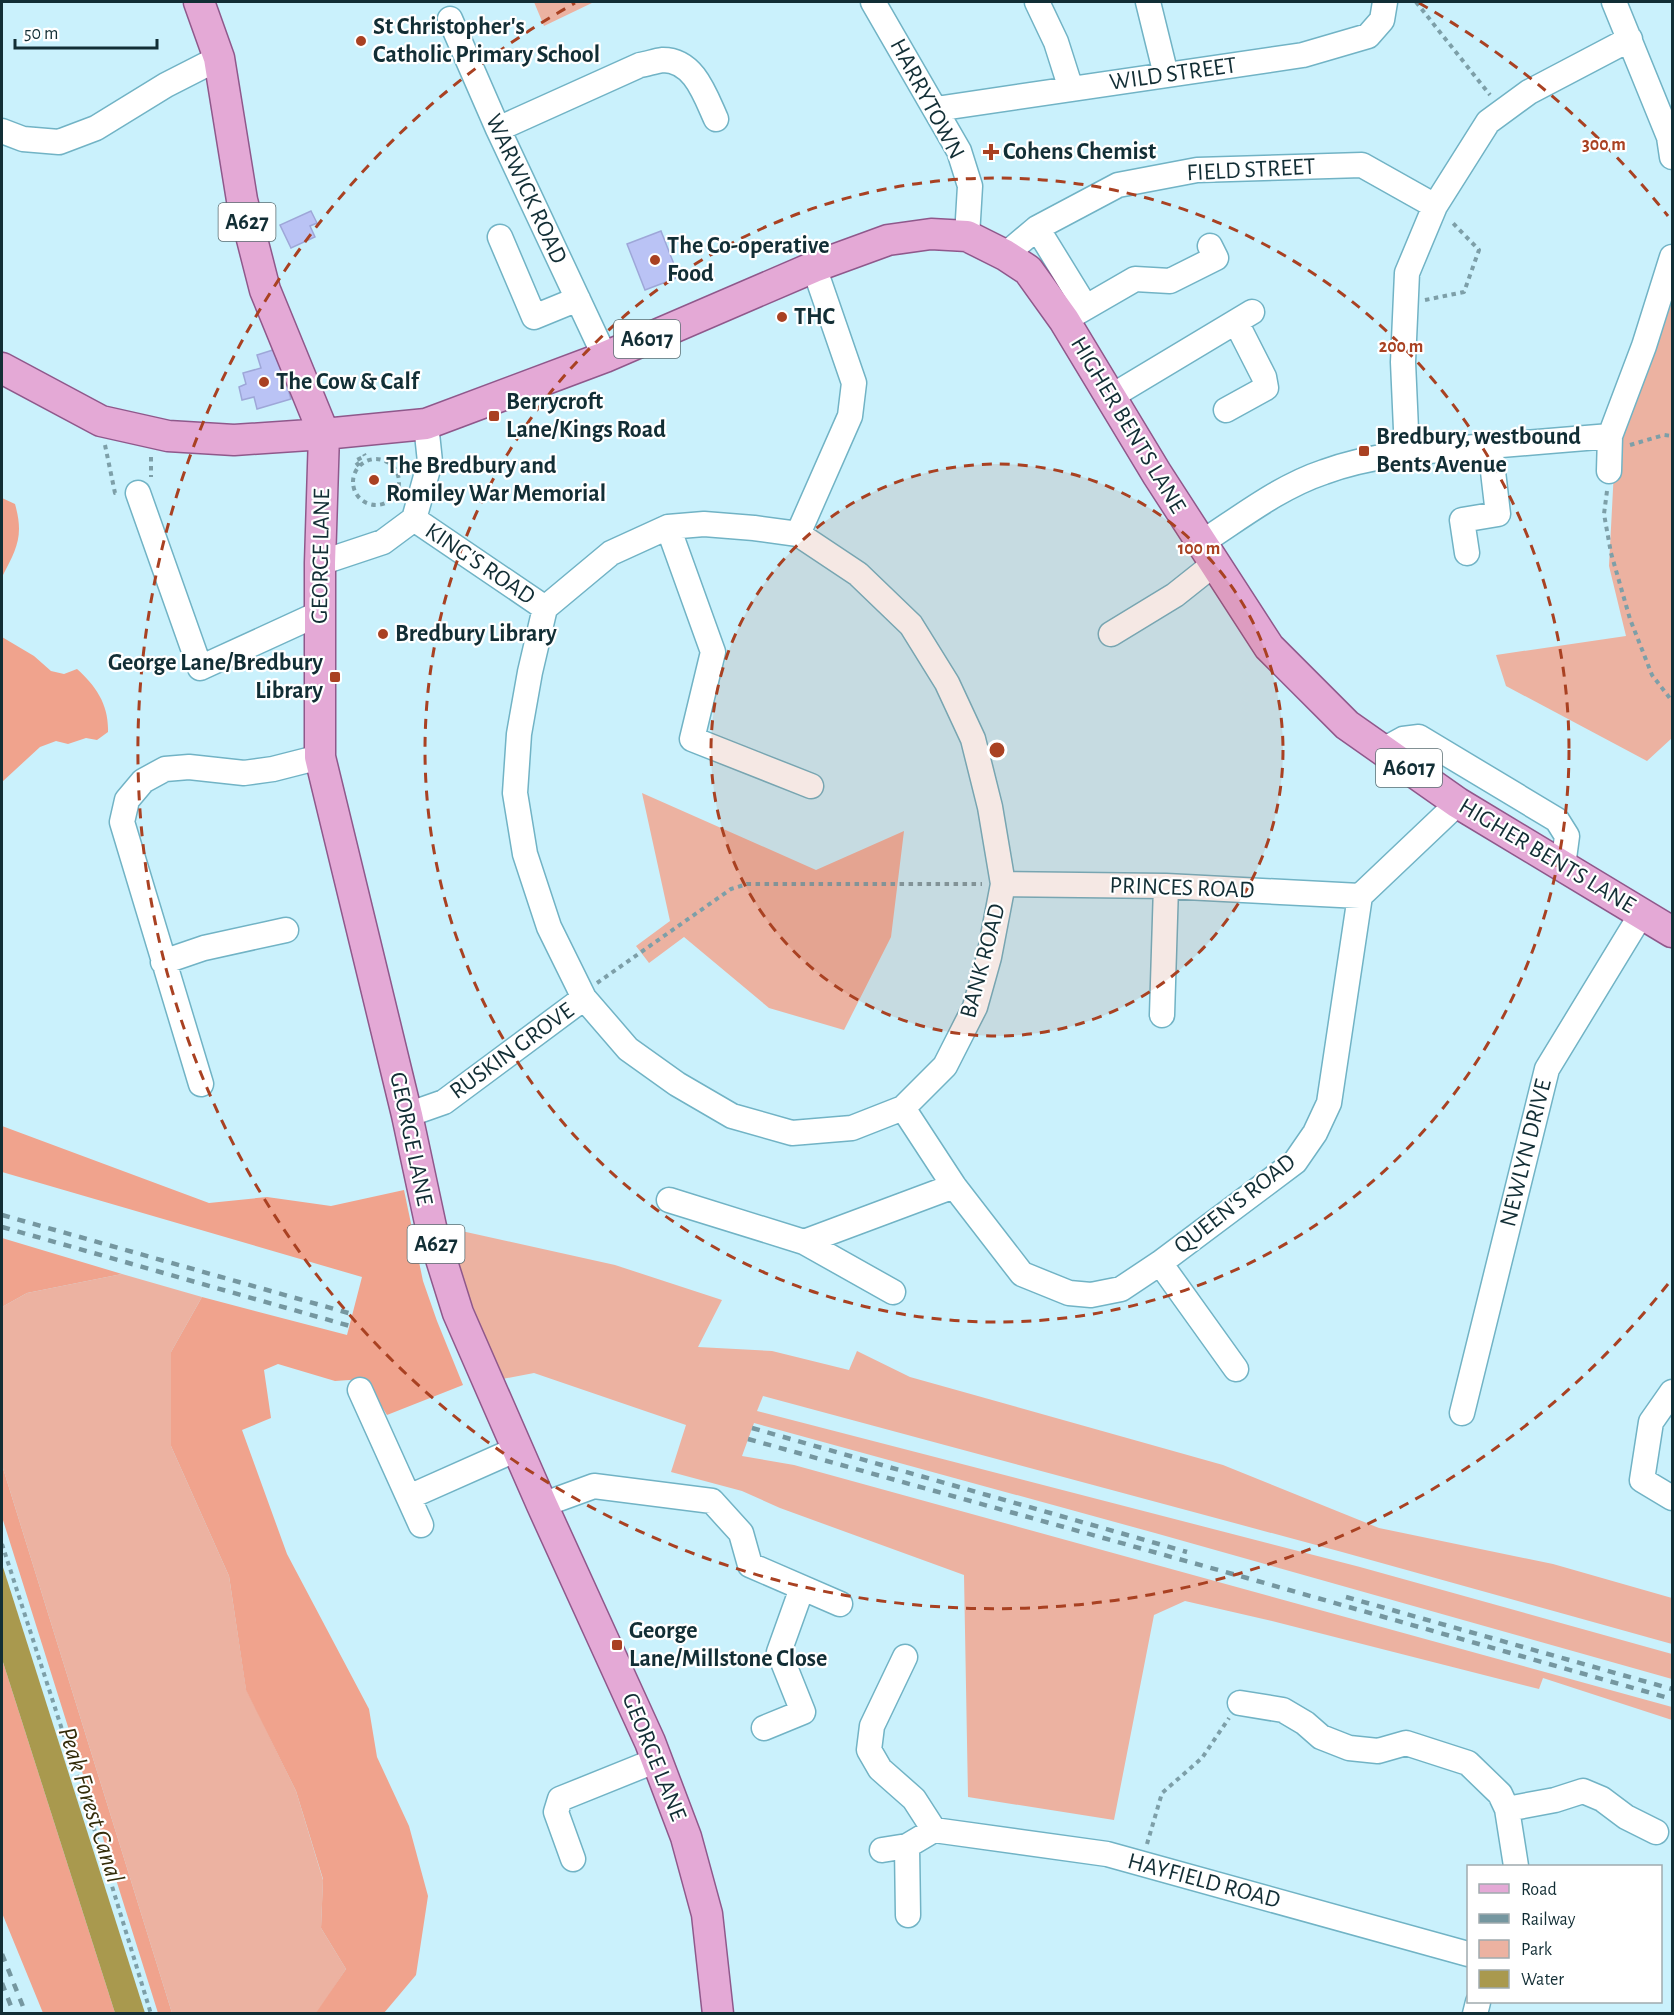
<svg xmlns="http://www.w3.org/2000/svg" width="1674" height="2015" viewBox="0 0 1674 2015" font-family="'Alegreya Sans',sans-serif">
<style>
.green{fill:#ecb2a1}
.forest{fill:#f0a38d}
.water{fill:#a9994e}
.building{fill:#bac3f5;stroke:#9ea7d8;stroke-width:1.5}
.lines{fill:none;stroke-linecap:round;stroke-linejoin:round}
.minor-casing{stroke:#71b3c5;stroke-width:27}
.major-casing{stroke:#8f588b;stroke-width:33}
.path{stroke:#7d9fa8;stroke-width:4;stroke-dasharray:4.5 4.5;stroke-linecap:butt}
.minor{stroke:#fff;stroke-width:24}
.major{stroke:#e4a9d6;stroke-width:30}
.rail{stroke:#7597a0;stroke-width:4.5;stroke-dasharray:8 8;stroke-linecap:butt}
.ring{fill:none;stroke:#a94122;stroke-width:3;stroke-dasharray:10 8}
.poi-dot{fill:#a94122;stroke:#fff;stroke-width:2}
.labels{text-anchor:middle;dominant-baseline:central;stroke-width:4.5;stroke-linejoin:round;paint-order:stroke}
.shield{fill:#fff;stroke:#596d72;stroke-width:1.5}
.shield-label{font-size:22px;font-weight:bold;fill:#122e35}
.poi-label{font-size:24px;font-weight:bold;fill:#122e35;stroke:#fff;text-anchor:start}
.street-label{font-size:24px;fill:#122e35;stroke:#fff}
.water-label{font-size:26px;font-style:italic;fill:#342d0b;stroke:#fff}
.centre{fill:#a94122;stroke:#fff;stroke-width:3}
.ring-label{font-size:18px;text-anchor:middle;font-weight:bold;fill:#a94122;stroke:#fff;stroke-width:4.5;stroke-linejoin:round;paint-order:stroke}
</style>
<rect width="100%" height="100%" fill="#caf1fc"/>
<path class="green" d="M 534,2 L 594,2 L 544,26 Z
M 1672,285 L 1672,738 L 1647,761 L 1506,686 L 1496,655 L 1626,636 L 1609,566 L 1616,432 Z
M 642,793 L 816,870 L 904,831 L 891,937 L 844,1030 L 769,1008 L 684,937 L 649,963 L 636,946 L 670,921 Z
M 448,1228 L 615,1265 L 722,1300 L 698,1347 L 772,1351 L 849,1370 L 857,1351 L 910,1377 L 1223,1465 L 1379,1528 L 1553,1564 L 1672,1598 L 1672,1644 L 1342,1552 L 763,1396 L 757,1411 L 1360,1567 L 1672,1654 L 1672,1679 L 1155,1533 L 754,1423 L 742,1456 L 794,1465 L 1672,1707 L 1672,1720 L 1543,1678 L 1539,1689 L 1272,1621 L 1185,1601 L 1154,1615 L 1114,1820 L 968,1797 L 964,1575 L 780,1508 L 742,1491 L 671,1472 L 686,1425 L 534,1373 L 502,1379 L 471,1302 Z
M 122,1274 L 202,1297 L 171,1352 L 171,1446 L 229,1576 L 246,1689 L 296,1791 L 323,1880 L 321,1928 L 346,1969 L 317,2013 L 172,2013 L 2,1465 L 2,1307 L 27,1293 Z"/>
<path class="forest" d="M 2,498 L 15,504 C 24,536 17,548 2,577 Z
M 2,637 L 34,656 L 51,671 L 64,674 L 77,669 C 96,686 109,705 108,732 L 97,740 L 86,738 L 68,744 L 56,741 L 40,747 L 2,782 Z
M 2,1126 L 209,1203 L 267,1197 L 331,1206 L 404,1190 L 423,1281 L 437,1321 L 463,1385 L 387,1415 L 364,1379 L 335,1381 L 278,1364 L 264,1370 L 271,1418 L 242,1430 L 287,1554 L 369,1709 L 377,1757 L 409,1826 L 428,1896 L 416,1975 L 384,2013 L 316,2013 L 346,1969 L 321,1928 L 323,1879 L 296,1791 L 246,1690 L 229,1576 L 171,1446 L 171,1352 L 202,1297 L 347,1335 L 362,1277 L 2,1172 Z
M 2,1238 L 122,1274 L 27,1293 L 2,1307 Z
M 2,1465 L 172,2013 L 158,2013 L 2,1517 Z
M 2,1659 L 115,2013 L 43,2013 L 2,1913 Z"/>
<path class="water" d="M 2,1564 L 145,2013 L 115,2013 L 2,1659 Z"/>
<path class="building" d="M 311,211 L 317,223 L 310,226 L 315,237 L 291,248 L 280,225 Z
M 661,231 L 679,277 L 645,290 L 627,244 Z
M 276,349 L 291,399 L 257,409 L 254,397 L 242,400 L 239,387 L 246,384 L 243,373 L 261,368 L 257,355 Z"/>
<g class="lines">
<g class="minor-casing">
<path id="minor" d="M 873,2 L 959,151 L 970,186 L 967,236
M 1037,2 L 1056,42 L 1071,89
M 1148,2 L 1166,75
M 1614,2 L 1669,137 L 1672,157
M 450,19 L 498,129 L 605,357
M 936,109 L 1303,55 L 1368,36 L 1382,20 L 1385,2
M 498,129 L 640,65 C 647,64 655,61 663,60 C 694,60 705,95 716,119
M 2,131 L 23,139 L 59,142 L 96,128 L 166,85 L 219,58
M 1037,228 L 1085,306
M 500,237 L 534,317 L 578,299
M 1005,255 L 1037,228 L 1118,185 L 1197,170 L 1362,165 L 1435,206
M 1064,320 L 1135,279 L 1170,281 L 1216,258 L 1210,246
M 1112,396 L 1252,312
M 1226,410 L 1266,388 L 1264,377 L 1236,322
M 1407,452 L 1403,362 L 1407,273 L 1435,206 L 1488,122 L 1529,92 L 1630,39
M 1609,471 L 1610,436 L 1644,346 L 1672,257
M 138,493 L 200,668 L 320,613
M 414,519 L 545,608
M 668,527 L 713,652 L 692,739 L 811,786
M 798,534 L 850,416 L 854,383 L 814,267
M 1201,543 C 1240,518 1279,487 1324,472 C 1373,454 1425,451 1477,447 C 1521,443 1566,440 1610,436
M 1467,553 L 1462,520 L 1498,514 L 1490,446
M 320,563 L 383,542 L 414,519 L 430,462 L 426,424
M 1111,634 L 1175,595 L 1214,564
M 1383,750 L 1403,739 L 1419,737 L 1557,820 L 1567,836 L 1563,866
M 1003,884 L 1166,886 L 1360,896
M 163,962 L 204,948 L 286,930
M 1162,1015 L 1166,886
M 201,1084 L 122,822 L 127,800 L 143,781 L 165,769 L 189,767 L 244,773 L 273,769 L 320,757
M 903,1108 L 954,1186 L 1022,1274 L 1069,1293 L 1091,1295 L 1121,1289 L 1160,1263 L 1295,1162 L 1315,1133 L 1329,1103 L 1360,896 L 1458,803
M 407,1115 L 444,1102 L 584,998 L 549,927 L 525,854 L 515,793 L 519,734 L 530,672 L 545,608 L 611,553 L 668,527 L 704,524 L 754,528 L 798,534 L 858,574 L 911,625 L 947,683 L 973,739 L 990,807 L 1003,884 L 989,957 L 975,1007 L 945,1066 L 903,1108 L 852,1128 L 792,1133 L 732,1116 L 677,1084 L 628,1049 L 584,998
M 669,1200 L 804,1242 L 893,1292
M 804,1242 L 954,1186
M 1160,1263 L 1236,1369
M 360,1390 L 421,1525
M 1672,1392 L 1651,1422 L 1642,1480 L 1672,1498
M 1462,1413 L 1547,1069 L 1642,913
M 409,1497 L 517,1449
M 542,1505 L 594,1486 L 712,1501 L 741,1533 L 750,1565 L 840,1604
M 905,1657 L 872,1726 L 869,1750 L 880,1769 L 914,1799 L 934,1830
M 1240,1703 L 1283,1710 L 1305,1723 L 1321,1737 L 1349,1748 L 1378,1751 L 1406,1743 L 1468,1763 L 1500,1794 L 1507,1809 L 1516,1866
M 764,1728 L 803,1712 L 779,1652 L 802,1588
M 1507,1809 L 1555,1800 L 1583,1791 L 1602,1799 L 1626,1817 L 1656,1832
M 882,1850 L 907,1846
M 573,1859 L 556,1812 L 560,1799 L 657,1760
M 908,1915 L 907,1846 L 934,1830 L 1107,1854 L 1468,1954
M 1475,2014 L 1478,2002"/>
</g>
<g class="major-casing">
<path id="major" d="M 199,2 L 219,58 L 242,200 L 265,290 L 324,434 L 320,563 L 320,757 L 407,1115 L 431,1227 L 458,1313 L 542,1505 L 650,1742 L 686,1837 L 707,1914 L 718,2014
M 2,368 L 101,421 L 168,436 L 234,440 L 324,434 L 426,424 L 605,357 L 814,267 L 888,240 L 931,234 L 967,236 L 1005,255 L 1028,270 L 1064,320 L 1157,474 L 1269,647 L 1347,725 L 1458,803 L 1672,932"/>
</g>
<path class="path" d="M 1416,2 L 1490,95
M 1425,300 L 1464,292 L 1479,250 L 1451,221
M 105,445 L 115,493 L 119,493
M 1630,445 L 1664,435 L 1672,436
M 151,457 L 151,477
M353 482a23 23 0 1 1 46 0a23 23 0 1 1-46 0Z
M 359,466 L 355,461 L 365,456 L 364,454
M 1607,491 L 1604,514 L 1611,553 L 1630,619 L 1652,675 L 1672,701
M 597,983 L 731,889 L 747,884 L 982,884
M 2,1544 L 101,1850 L 151,2014
M 1147,1844 L 1162,1793 L 1202,1758 L 1229,1718"/>
<use href="#minor" class="minor"/>
<use href="#major" class="major"/>
<path class="rail" d="M 2,1215 L 352,1314
M 2,1227 L 350,1326
M 752,1428 L 1187,1552
M 748,1439 L 1247,1578 L 1672,1699
M 1346,1597 L 1672,1689
M 2,1954 L 26,2014
M 2,1983 L 14,2014"/>
</g>
<circle cx="997" cy="750" r="286" fill="#a94122" fill-opacity=".12"/>
<g class="ring">
<circle cx="997" cy="750" r="286"/>
<circle cx="997" cy="750" r="572"/>
<path d="M1668 1284A858 858 0 1 1 575 3M1419 3A858 858 0 0 1 1668 216"/>
</g>
<g class="poi-dot">
<circle cx="361" cy="41" r="6"/>
<path d="M988 143h6v6h6v6h-6v6h-6v-6h-6v-6h6z"/>
<circle cx="655" cy="260" r="6"/>
<circle cx="782" cy="317" r="6"/>
<circle cx="264" cy="382" r="6"/>
<rect x="488" y="410" width="12" height="12" rx="3"/>
<rect x="1358" y="445" width="12" height="12" rx="3"/>
<circle cx="374" cy="480" r="6"/>
<circle cx="383" cy="634" r="6"/>
<rect x="329" y="671" width="12" height="12" rx="3"/>
<rect x="611" y="1639" width="12" height="12" rx="3"/>
</g>
<g class="labels">
<g class="shield">
<rect x="218.5" y="203" width="57" height="38" rx="4.5"/>
<rect x="614" y="320" width="66" height="38" rx="4.5"/>
<rect x="1376" y="749" width="66" height="38" rx="4.5"/>
<rect x="407.5" y="1225" width="57" height="38" rx="4.5"/>
</g>
<g class="shield-label">
<text x="247" y="222">A627</text>
<text x="647" y="339">A6017</text>
<text x="1409" y="768">A6017</text>
<text x="436" y="1244">A627</text>
</g>
<g class="poi-label">
<text x="373" y="27">St Christopher's<tspan x="373" dy="28">Catholic Primary School</tspan></text>
<text x="1003" y="152">Cohens Chemist</text>
<text x="667" y="246">The Co-operative<tspan x="667" dy="28">Food</tspan></text>
<text x="794" y="317">THC</text>
<text x="276" y="382">The Cow &amp; Calf</text>
<text x="506" y="402">Berrycroft<tspan x="506" dy="28">Lane/Kings Road</tspan></text>
<text x="1376" y="437">Bredbury, westbound<tspan x="1376" dy="28">Bents Avenue</tspan></text>
<text x="386" y="466">The Bredbury and<tspan x="386" dy="28">Romiley War Memorial</tspan></text>
<text x="395" y="634">Bredbury Library</text>
<text x="323" y="663" text-anchor="end">George Lane/Bredbury<tspan x="323" dy="28">Library</tspan></text>
<text x="629" y="1631">George<tspan x="629" dy="28">Lane/Millstone Close</tspan></text>
</g>
<g class="street-label">
<text transform="translate(1173 74) rotate(-8)">WILD STREET</text>
<text transform="translate(927 99) rotate(62)">HARRYTOWN</text>
<text transform="translate(1251 170) rotate(-3)">FIELD STREET</text>
<text transform="translate(526 189) rotate(65)">WARWICK ROAD</text>
<text transform="translate(1128 425) rotate(59)">HIGHER BENTS LANE</text>
<text transform="translate(321 556) rotate(-89)">GEORGE LANE</text>
<text transform="translate(480 564) rotate(34)">KING'S ROAD</text>
<text transform="translate(1547 856) rotate(31)">HIGHER BENTS LANE</text>
<text transform="translate(1182 888) rotate(2)">PRINCES ROAD</text>
<text transform="translate(983 961) rotate(-75)">BANK ROAD</text>
<text transform="translate(512 1051) rotate(-36)">RUSKIN GROVE</text>
<text transform="translate(411 1139) rotate(78)">GEORGE LANE</text>
<text transform="translate(1526 1153) rotate(-76)">NEWLYN DRIVE</text>
<text transform="translate(1235 1204) rotate(-38)">QUEEN'S ROAD</text>
<text transform="translate(654 1757) rotate(68)">GEORGE LANE</text>
<text transform="translate(1204 1881) rotate(15)">HAYFIELD ROAD</text>
</g>
<g class="water-label">
<text transform="translate(91 1805) rotate(72)">Peak Forest Canal</text>
</g>
</g>
<circle cx="997" cy="750" r="9" class="centre"/>
<g class="ring-label">
<text x="1604" y="150">300 m</text>
<text x="1401" y="352">200 m</text>
<text x="1199" y="554">100 m</text>
</g>
<rect width="1674" height="2015" fill="none" stroke="#122e35" stroke-width="6"/>
<rect x="1467" y="1865" width="195" height="138" fill="#ffffff" stroke="#a0abae" stroke-width="1.5"/>
<rect x="1479" y="1884" width="30" height="9" fill="#e4a9d6" stroke="#a0abae" stroke-width="1.5"/>
<text x="1521" y="1895" font-size="18" fill="#122e35">Road</text>
<rect x="1479" y="1914" width="30" height="9" fill="#7597a0" stroke="#a0abae" stroke-width="1.5"/>
<text x="1521" y="1925" font-size="18" fill="#122e35">Railway</text>
<rect x="1479" y="1940" width="30" height="18" fill="#ecb2a1" stroke="#a0abae" stroke-width="1.5"/>
<text x="1521" y="1955" font-size="18" fill="#122e35">Park</text>
<rect x="1479" y="1970" width="30" height="18" fill="#a9994e" stroke="#a0abae" stroke-width="1.5"/>
<text x="1521" y="1985" font-size="18" fill="#122e35">Water</text>
<path d="M15 39v9h142v-9" fill="none" stroke="#122e35" stroke-width="3"/>
<text x="24" y="39" font-size="18" fill="#122e35" stroke="#ffffff" stroke-width="4.5" paint-order="stroke">50 m</text>
</svg>
